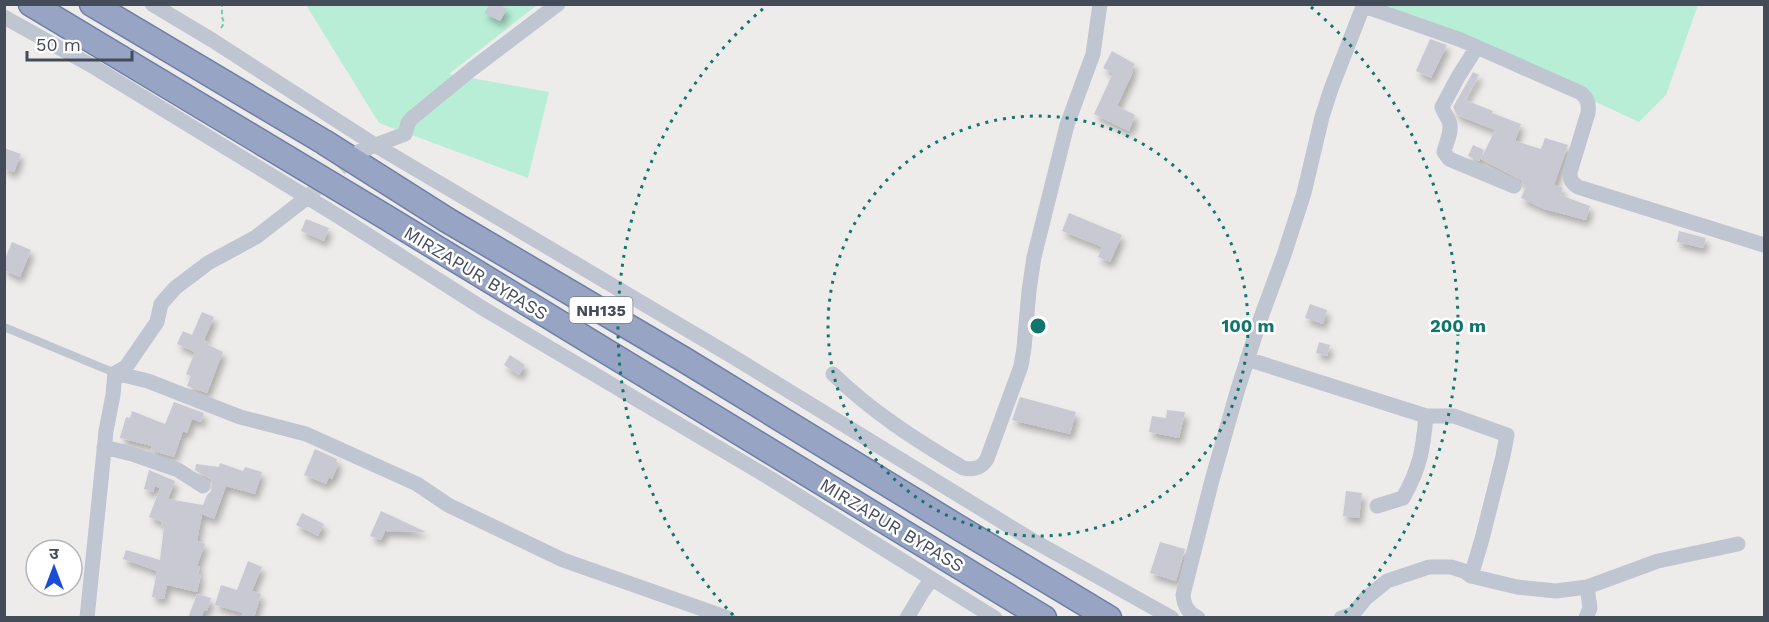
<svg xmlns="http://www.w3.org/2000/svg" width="1769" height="622" viewBox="0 0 1769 622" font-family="'Work Sans','Noto Sans Devanagari',sans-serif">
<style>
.green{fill:#b8edd6}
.building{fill:#c8c9d2;filter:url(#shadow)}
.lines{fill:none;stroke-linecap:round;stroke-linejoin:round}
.minor-tunnel{stroke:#ccccce;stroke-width:15;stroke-dasharray:15 8;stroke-linecap:butt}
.trunk-casing{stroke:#6e7fa7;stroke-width:27}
.path{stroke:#71cbae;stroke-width:2;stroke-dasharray:4.5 3;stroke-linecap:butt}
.service{stroke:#bfc5d1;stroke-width:8}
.minor{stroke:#bfc5d1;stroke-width:15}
.trunk{stroke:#97a4c3;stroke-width:24}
.ring{fill:none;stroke:#0f766e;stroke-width:3;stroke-dasharray:3 6}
.labels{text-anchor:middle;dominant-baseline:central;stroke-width:5;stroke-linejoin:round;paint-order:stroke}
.shield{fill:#fff;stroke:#7c818b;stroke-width:1.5}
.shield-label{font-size:16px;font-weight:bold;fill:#444b59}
.street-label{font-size:18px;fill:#444b59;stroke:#fff}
.centre{fill:#0f766e;stroke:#fff;stroke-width:3}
.ring-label{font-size:18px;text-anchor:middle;font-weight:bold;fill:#0f766e;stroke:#fff;stroke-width:5;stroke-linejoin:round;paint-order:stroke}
</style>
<defs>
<filter id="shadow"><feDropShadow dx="3.5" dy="6" stdDeviation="3" flood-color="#0004"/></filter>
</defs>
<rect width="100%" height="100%" fill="#eeeceb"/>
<path class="green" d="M 306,5 L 537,5 L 449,74 L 549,92 L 528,178 L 379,123 Z
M 1386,5 L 1698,5 L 1666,95 L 1639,122 Z"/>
<path class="building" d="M 490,4 L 498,4 L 507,9 L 500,21 L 484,13 Z
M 1430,39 L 1447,45 L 1431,78 L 1416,71 Z
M 1112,51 L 1135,64 L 1131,71 L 1133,72 L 1117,106 L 1135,115 L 1129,131 L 1094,114 L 1113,73 L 1103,68 Z
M 1473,72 L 1479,75 L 1465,100 L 1493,111 L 1492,113 L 1521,124 L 1515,141 L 1541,149 L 1545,138 L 1568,145 L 1554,185 L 1563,188 L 1560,195 L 1590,206 L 1586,220 L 1544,209 L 1521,198 L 1526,186 L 1524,185 L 1521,180 L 1481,159 L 1495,130 L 1457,115 L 1453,107 Z
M 1473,145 L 1484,150 L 1479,161 L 1468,156 Z
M 4,148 L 21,154 L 14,172 L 4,169 Z
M 1069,213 L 1122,235 L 1110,262 L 1098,257 L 1102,247 L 1062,231 Z
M 306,219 L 329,228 L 324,241 L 301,231 Z
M 1679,231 L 1706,238 L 1703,248 L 1677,242 Z
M 12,242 L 31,250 L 20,277 L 4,270 L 4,261 Z
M 1310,304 L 1327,310 L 1323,324 L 1305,318 Z
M 202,312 L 214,317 L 204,340 L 209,343 L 208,345 L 223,352 L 207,393 L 187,386 L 191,376 L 186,374 L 195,352 L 177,344 L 183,331 L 192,335 Z
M 1319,342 L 1330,345 L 1327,356 L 1316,353 Z
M 510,355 L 525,365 L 519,375 L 504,365 Z
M 1020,397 L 1076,412 L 1070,434 L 1012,420 Z
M 174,402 L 204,413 L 201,422 L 192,419 L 187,433 L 183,431 L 174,457 L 150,450 L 152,446 L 120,438 L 126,417 L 130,418 L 132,411 L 165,424 Z
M 1167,410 L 1185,412 L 1179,438 L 1149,432 L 1152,416 L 1166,418 Z
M 315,449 L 337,459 L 336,462 L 339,463 L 332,479 L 329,477 L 326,484 L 304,475 Z
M 220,463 L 243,471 L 245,467 L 262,472 L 255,494 L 226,486 L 214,519 L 202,514 L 197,541 L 205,544 L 197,566 L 200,567 L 198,574 L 201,575 L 197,592 L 167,585 L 164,599 L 152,597 L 157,571 L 123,559 L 126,550 L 160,560 L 164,526 L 161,525 L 162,522 L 149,517 L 160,488 L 155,486 L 153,492 L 144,489 L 149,470 L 175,481 L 168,499 L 203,505 L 207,495 L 211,491 L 212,480 L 195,470 L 196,464 L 219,467 Z
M 1346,491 L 1362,493 L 1359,518 L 1343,516 Z
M 381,511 L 426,532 L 385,531 L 381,540 L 370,536 Z
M 302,513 L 324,524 L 318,536 L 296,525 Z
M 1160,542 L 1185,549 L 1176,581 L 1150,573 Z
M 248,561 L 262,567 L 252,591 L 261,594 L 254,618 L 241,618 L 243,613 L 215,605 L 221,585 L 237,590 Z
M 197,594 L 211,598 L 207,611 L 204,610 L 201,618 L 188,618 Z"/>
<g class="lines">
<path class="minor-tunnel" d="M 305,199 L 356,154"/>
<g class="trunk-casing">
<path id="trunk" d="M 31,4 L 384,216 L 1044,618
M 92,4 L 324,142 L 447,220 L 683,359 L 956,526 L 1109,618"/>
</g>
<path class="path" d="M 221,28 L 224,23 L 222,17 L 222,4"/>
<path class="service" d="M 4,327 L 115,373"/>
<path class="minor" d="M 152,4 L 212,40 L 375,145 L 730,355 L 1032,540 L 1172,618
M 1364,6 L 1461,40 L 1581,93 C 1588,99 1589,104 1588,113 L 1570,172 C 1570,180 1571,182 1578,187 L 1764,245
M 4,17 L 94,67 L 338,216 L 484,309 L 768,477 L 995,618
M 1477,47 L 1458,77 L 1442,107 C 1444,113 1447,116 1449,121 C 1453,131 1446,142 1444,152 L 1449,159 L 1514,186
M 360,151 L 405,134 L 408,123 L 412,118 L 472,69 L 558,4
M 1247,359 L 1426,416 C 1423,450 1420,468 1403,498 L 1377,506
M 115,373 L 148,381 L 240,417 L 306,434 L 417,484 L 448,505 L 563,560 L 728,618
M 833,374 C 872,412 916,440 963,468 C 973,470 981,469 987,459 L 1021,366 L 1024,348 L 1029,291 L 1034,257 L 1067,125 L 1093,54 L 1100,4
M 1426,416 L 1454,416 L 1507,435 L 1503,456 L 1482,539 L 1471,576
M 104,447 L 132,454 L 178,470 L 203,486
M 87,618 L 106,431 L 113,395 L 115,373 L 126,367 L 157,322 L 161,304 L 175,288 L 208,263 L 256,237 L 305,199
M 907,618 L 923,591 L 932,579
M 1198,618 C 1188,613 1184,606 1183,595 L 1212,480 L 1237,392 L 1260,320 L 1284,255 L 1304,193 L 1322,117 L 1331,89 L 1364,4
M 1341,618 L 1353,614 L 1365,599 L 1387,581 L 1429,567 L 1451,567 L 1464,571 L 1471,576 L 1517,587 L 1556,591 L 1587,587 L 1658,561 L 1738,544
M 1586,618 L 1590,608 L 1587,587"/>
<use href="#trunk" class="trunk"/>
</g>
<g class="ring">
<circle cx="1038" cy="326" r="210"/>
<path d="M733 615A420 420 0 0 1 765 7M1311 7A420 420 0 0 1 1343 615"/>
</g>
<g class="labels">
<rect class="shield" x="569.5" y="297" width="63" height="26" rx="4.5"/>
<g class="shield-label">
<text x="601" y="310">NH135</text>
</g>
<g class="street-label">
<text transform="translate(476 273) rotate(31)">MIRZAPUR BYPASS</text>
<text transform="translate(892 525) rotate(31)">MIRZAPUR BYPASS</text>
</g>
</g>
<circle cx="1038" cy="326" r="9" class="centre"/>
<g class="ring-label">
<text x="1248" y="332">100 m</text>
<text x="1458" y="332">200 m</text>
</g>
<rect width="1769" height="622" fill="none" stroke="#444b59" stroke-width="12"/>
<g transform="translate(54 568)"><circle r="28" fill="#ffffff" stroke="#b4b7bd" stroke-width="1.5"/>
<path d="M0-4.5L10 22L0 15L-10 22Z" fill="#1a4cda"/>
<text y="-9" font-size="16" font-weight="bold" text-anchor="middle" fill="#444b59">उ</text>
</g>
<path d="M27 51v9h105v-9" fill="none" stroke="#444b59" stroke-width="3"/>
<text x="36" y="51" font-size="18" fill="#444b59" stroke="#ffffff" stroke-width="4.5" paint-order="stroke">50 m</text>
</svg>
